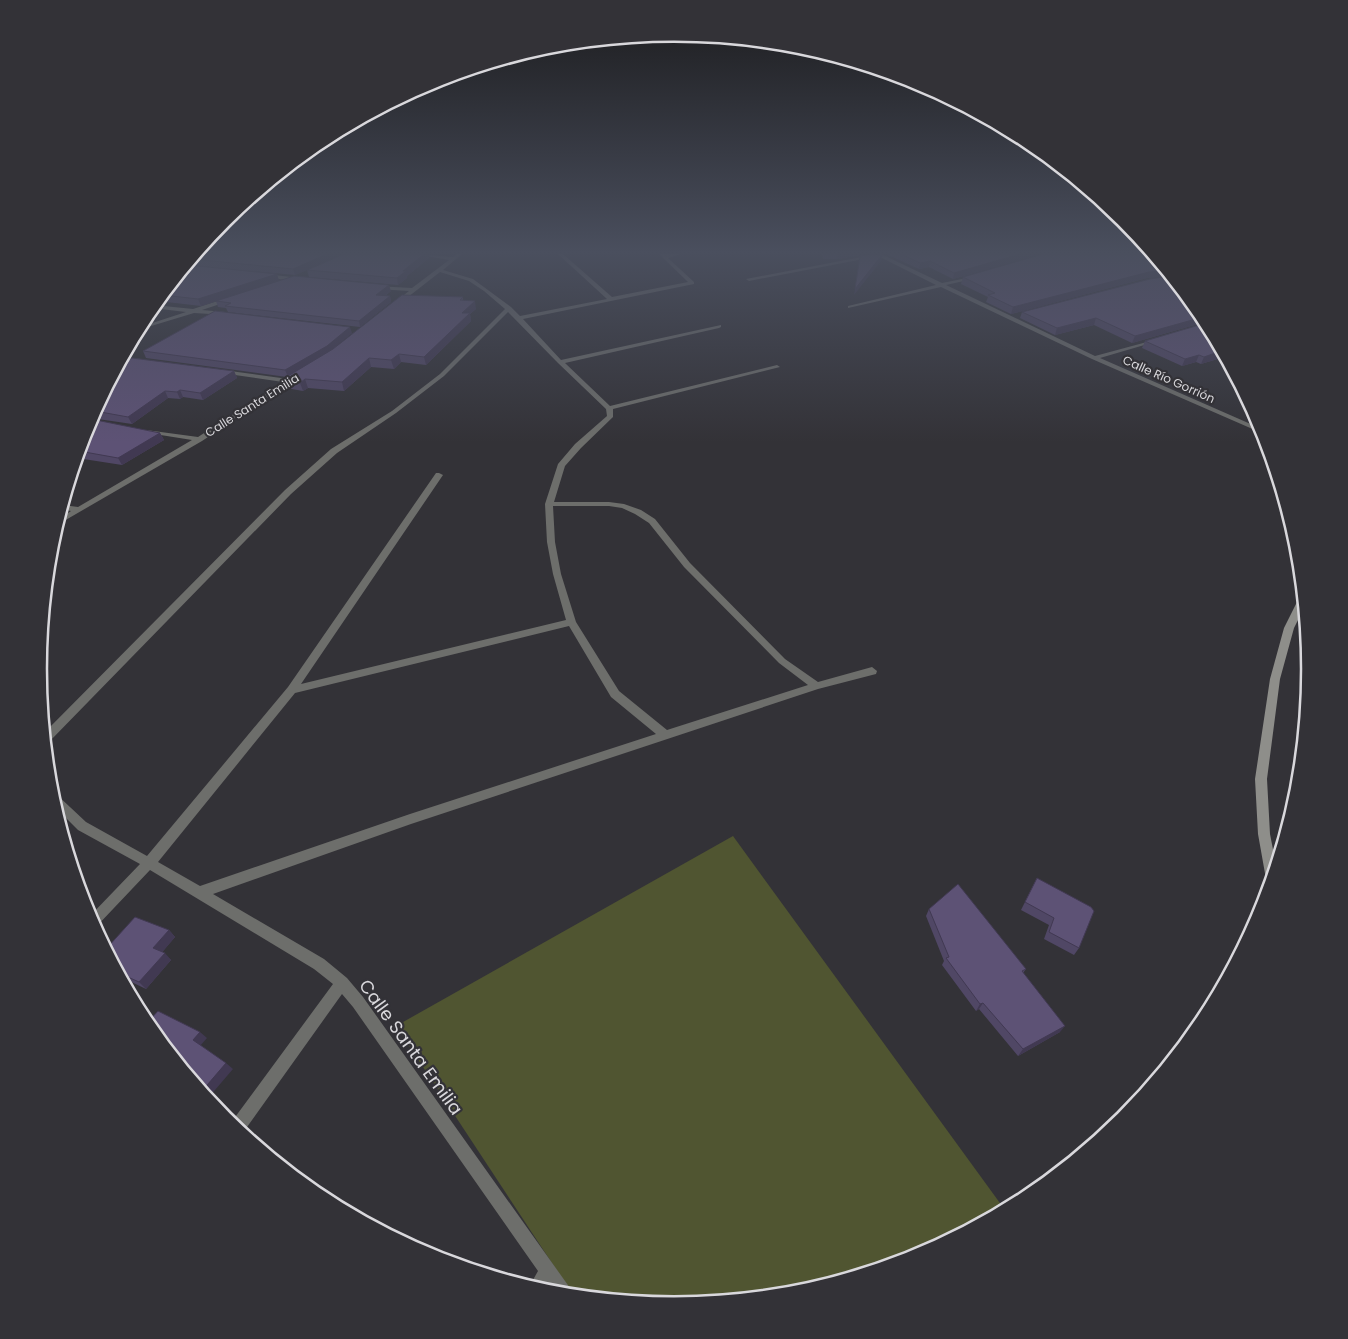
<svg xmlns="http://www.w3.org/2000/svg" width="1348" height="1339" viewBox="0 0 1348 1339" font-family="Poppins,sans-serif">
<style>
.green{fill:#505531}
.lines{fill:none;stroke-linecap:round;stroke-linejoin:round}
.street{fill:#6d6e6b;fill-rule:evenodd}
.secondary{fill:#8e8e8a;fill-rule:evenodd}
.wall{fill:#504765}
.shaded-wall{fill:#413952}
.building{fill:#5d5275;stroke:#413952}
.labels{text-anchor:middle;dominant-baseline:central;stroke-width:4.5;stroke-linejoin:round;paint-order:stroke}
.far-street-label{font-size:12px;fill:#d9d8dc;stroke:#333237}
.near-street-label{font-size:18px;fill:#d9d8dc;stroke:#333237}
.rim{fill:none;stroke:#d9d8dc;stroke-width:2.5}
</style>
<rect width="100%" height="100%" fill="#333237"/>
<path class="green" d="M 733,836 L 1005,1210 L 917,1257 L 798,1293 L 674,1305 L 573,1295 L 396,1026 Z"/>
<g class="lines">
<path class="street" d="M 415,254 L 453,257 L 456,254 L 462,254 L 443,270 L 473,279 L 511,307 L 520,316 L 607,299 L 558,254 L 563,254 L 612,297 L 688,282 L 659,254 L 681,254 L 668,258 L 694,282 L 694,284 L 523,319 L 561,360 L 721,325 L 721,327 L 719,328 L 565,363 L 610,406 L 777,365 L 780,367 L 613,409 L 613,417 L 581,448 L 565,466 L 554,502 L 609,502 L 624,504 L 641,510 L 655,519 L 690,563 L 785,659 L 818,682 L 872,667 L 877,671 L 876,674 L 818,689 L 411,824 L 213,894 L 324,959 L 347,978 L 363,997 L 570,1288 L 572,1295 L 553,1293 L 548,1287 L 545,1292 L 529,1287 L 538,1271 L 353,1007 L 342,994 L 242,1134 L 230,1124 L 333,984 L 314,969 L 150,870 L 95,928 L 89,917 L 140,864 L 78,830 L 55,807 L 50,793 L 51,791 L 55,793 L 86,822 L 147,856 L 288,687 L 436,473 L 439,473 L 443,475 L 301,684 L 566,620 L 553,574 L 547,542 L 545,504 L 558,464 L 575,444 L 607,416 L 606,409 L 558,363 L 508,312 L 444,376 L 396,413 L 337,453 L 291,494 L 49,742 L 45,743 L 44,733 L 285,490 L 331,449 L 392,411 L 440,374 L 505,309 L 484,291 L 469,281 L 440,272 L 399,304 L 395,304 L 395,302 L 409,291 L 377,289 L 374,287 L 375,286 L 412,288 L 449,260 ZM 553,506 L 609,506 L 622,508 L 635,514 L 649,523 L 684,567 L 779,663 L 808,685 L 667,730 L 619,691 L 576,622 L 561,574 L 555,542 ZM 569,626 L 611,697 L 656,734 L 410,814 L 200,886 L 158,862 L 295,693 Z
M 874,254 L 881,254 L 942,283 L 977,276 L 977,278 L 946,285 L 1095,356 L 1158,339 L 1158,341 L 1100,358 L 1262,429 L 1264,434 L 1092,359 L 941,287 L 848,308 L 848,306 L 936,285 Z
M 872,255 L 874,257 L 749,281 L 746,279 Z
M 265,274 L 300,278 L 303,280 L 300,282 L 263,277 Z
M 230,297 L 233,299 L 232,300 L 202,310 L 225,312 L 228,314 L 227,315 L 194,313 L 138,330 L 140,327 L 186,312 L 152,308 L 154,305 L 193,309 Z
M 124,357 L 141,359 L 144,361 L 141,363 L 122,361 Z
M 223,370 L 288,379 L 297,374 L 300,376 L 202,441 L 57,525 L 59,519 L 71,511 L 61,509 L 63,505 L 78,507 L 192,440 L 148,433 L 144,431 L 146,430 L 198,437 L 283,382 L 221,373 L 221,371 Z"/>
<path class="secondary" d="M 1303,597 L 1304,608 L 1294,628 L 1280,679 L 1267,779 L 1270,834 L 1276,865 L 1270,884 L 1268,883 L 1266,879 L 1258,834 L 1255,779 L 1270,679 L 1284,628 L 1298,600 Z"/>
</g>
<path class="wall" d="M 196,254 L 344,254 L 295,275 L 229,269 L 277,274 L 279,281 L 391,291 L 385,296 L 390,296 L 391,302 L 360,327 L 228,312 L 226,308 L 218,307 L 216,301 L 269,284 L 201,306 L 158,301 Z
M 344,254 L 428,254 L 429,258 L 407,276 L 407,278 L 398,285 L 309,277 L 307,270 Z
M 822,254 L 867,254 L 837,259 L 823,259 Z
M 886,254 L 1040,254 L 953,279 L 929,267 L 919,269 Z
M 1170,276 L 1147,278 L 1011,314 L 986,302 L 988,297 L 961,284 L 963,277 Z
M 463,297 L 463,300 L 476,309 L 470,314 L 471,321 L 426,365 L 401,362 L 394,369 L 371,367 L 344,391 L 308,388 L 303,391 L 286,388 L 283,379 L 287,377 L 146,358 L 143,351 L 352,333 L 336,346 Z
M 1022,312 L 1203,317 L 1205,322 L 1132,343 L 1094,325 L 1055,335 L 1020,318 Z
M 1206,323 L 1224,357 L 1201,364 L 1196,362 L 1182,366 L 1142,348 L 1145,341 Z
M 120,364 L 234,371 L 237,378 L 203,400 L 183,397 L 180,399 L 168,398 L 132,424 L 91,418 Z
M 87,426 L 160,433 L 164,440 L 122,465 L 77,458 Z
M 1037,878 L 1079,948 L 1074,955 L 1044,939 L 1049,925 L 1021,910 Z
M 929,909 L 1026,969 L 1023,973 L 1060,1032 L 1018,1056 L 979,1009 L 976,1011 L 942,965 L 944,961 L 926,916 Z
M 169,930 L 175,937 L 162,952 L 171,960 L 146,989 L 121,977 L 106,949 Z"/>
<path class="shaded-wall" d="M 327,254 L 344,254 L 295,275 L 293,269 Z
M 424,254 L 428,254 L 429,258 L 407,276 L 407,278 L 398,285 L 397,278 L 403,271 Z
M 838,254 L 867,254 L 837,259 Z
M 1020,254 L 1040,254 L 953,279 L 954,273 Z
M 882,255 L 881,261 L 854,295 L 855,289 Z
M 930,261 L 929,267 L 919,269 L 920,263 Z
M 1165,271 L 1170,276 L 1147,278 L 1011,314 L 1013,307 L 1149,272 Z
M 277,274 L 279,281 L 201,306 L 198,299 Z
M 389,285 L 391,291 L 378,301 L 376,295 Z
M 390,296 L 391,302 L 360,327 L 359,321 Z
M 475,301 L 476,309 L 470,314 L 471,321 L 426,365 L 424,357 L 462,313 Z
M 1203,317 L 1205,322 L 1132,343 L 1135,336 Z
M 1096,318 L 1094,325 L 1055,335 L 1057,328 Z
M 350,327 L 352,333 L 329,352 L 288,377 L 285,370 Z
M 1221,351 L 1224,357 L 1201,364 L 1204,357 Z
M 399,354 L 401,362 L 394,369 L 391,360 Z
M 1199,355 L 1196,362 L 1182,366 L 1185,359 Z
M 369,358 L 371,367 L 344,391 L 342,382 Z
M 234,371 L 237,378 L 203,400 L 200,393 Z
M 305,379 L 308,388 L 303,391 L 300,383 Z
M 180,390 L 183,397 L 180,399 L 177,392 Z
M 165,391 L 168,398 L 132,424 L 128,417 Z
M 160,433 L 164,440 L 122,465 L 118,458 Z
M 169,930 L 175,937 L 160,955 L 153,948 Z
M 165,953 L 171,960 L 146,989 L 139,982 Z
M 983,1003 L 979,1009 L 976,1011 L 980,1004 Z
M 1065,1026 L 1060,1032 L 1018,1056 L 1023,1049 Z
M 200,1032 L 207,1038 L 200,1046 L 193,1040 Z
M 226,1063 L 233,1069 L 209,1097 L 202,1091 Z"/>
<path class="building" d="M 196,254 L 327,254 L 293,269 L 192,259 Z
M 344,254 L 424,254 L 403,271 L 406,271 L 397,278 L 307,270 Z
M 871,254 L 882,255 L 855,289 L 860,256 Z
M 901,254 L 1020,254 L 954,273 L 930,261 L 920,263 Z
M 1043,254 L 1152,254 L 1165,271 L 1149,272 L 1013,307 L 988,295 L 995,293 L 963,277 Z
M 188,265 L 277,274 L 198,299 L 163,295 Z
M 294,276 L 389,285 L 376,295 L 390,296 L 359,321 L 225,306 L 231,303 L 216,301 Z
M 1170,276 L 1203,317 L 1135,336 L 1096,318 L 1057,328 L 1022,312 L 1150,279 Z
M 402,295 L 463,297 L 460,300 L 475,301 L 462,313 L 470,313 L 424,357 L 399,354 L 391,360 L 369,358 L 342,382 L 305,379 L 300,383 L 283,379 L 333,349 Z
M 215,311 L 350,327 L 327,346 L 285,370 L 143,351 Z
M 1206,323 L 1221,351 L 1204,357 L 1199,355 L 1185,359 L 1145,341 Z
M 132,358 L 234,371 L 200,393 L 180,390 L 177,392 L 165,391 L 128,417 L 95,411 L 120,364 Z
M 91,419 L 160,433 L 118,458 L 79,451 L 87,426 Z
M 1037,878 L 1091,907 L 1094,911 L 1079,948 L 1049,932 L 1054,918 L 1025,902 Z
M 958,884 L 1026,969 L 1022,971 L 1065,1026 L 1023,1049 L 983,1003 L 980,1004 L 946,958 L 949,957 L 929,909 Z
M 135,917 L 169,930 L 153,948 L 165,953 L 139,982 L 119,973 L 106,949 Z
M 158,1011 L 200,1032 L 193,1040 L 226,1063 L 202,1091 L 146,1024 Z"/>
<linearGradient id="sky" x2="0" y2="1"><stop stop-color="#1c1c1e"/><stop offset="0.57" stop-color="#4a4f5e"/><stop offset="1" stop-color="#4a4f5e" stop-opacity="0"/></linearGradient>
<rect width="1348" height="442" fill="url(#sky)"/>
<g class="labels">
<g class="far-street-label">
<text transform="translate(1169 379) rotate(24)">Calle Río Gorrión</text>
<text transform="translate(252 405) rotate(-32)">Calle Santa Emilia</text>
</g>
<g class="near-street-label">
<text transform="translate(411 1047) rotate(54)">Calle Santa Emilia</text>
</g>
</g>
<path d="M0 0H1348V1339H0ZM47 669a627 627 0 1 1 1254 0a627 627 0 1 1-1254 0Z" fill="#333237" fill-rule="evenodd"/>
<path class="rim" d="M47 669a627 627 0 1 1 1254 0a627 627 0 1 1-1254 0Z"/>
</svg>
